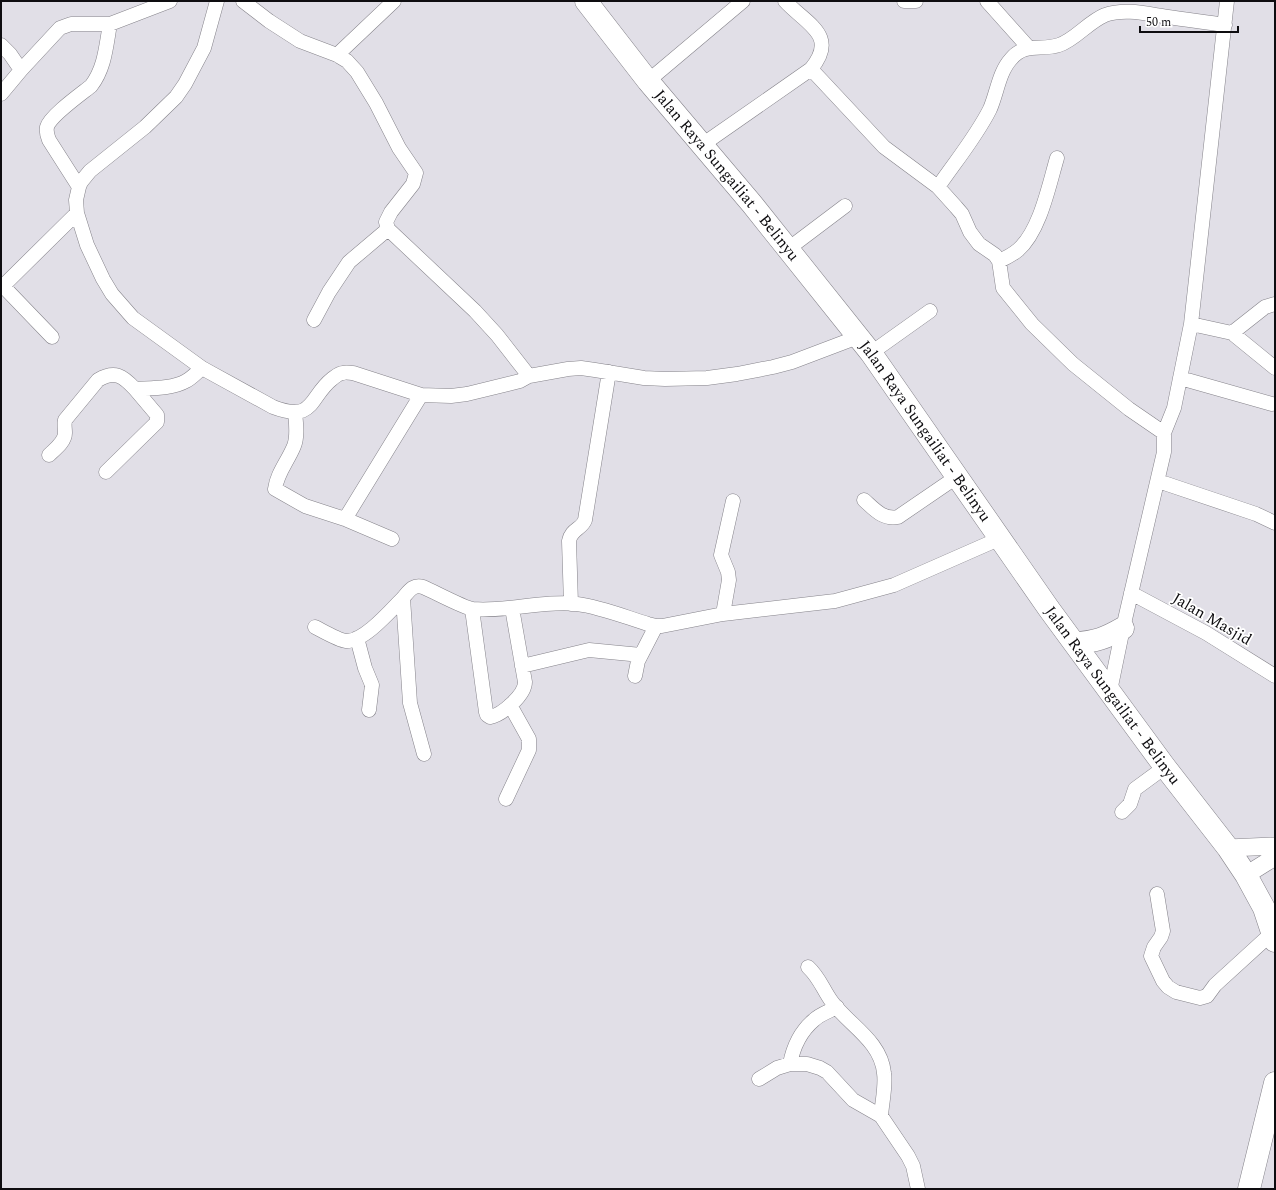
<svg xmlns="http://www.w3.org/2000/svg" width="1276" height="1190" viewBox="0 0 1276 1190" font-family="Spectral,serif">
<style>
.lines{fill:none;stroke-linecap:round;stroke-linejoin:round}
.minor-casing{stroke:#85838a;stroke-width:15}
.tertiary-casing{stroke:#85838a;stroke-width:18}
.trunk-casing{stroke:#85838a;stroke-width:23}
.minor{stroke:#fff;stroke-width:14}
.tertiary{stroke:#fff;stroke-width:17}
.trunk{stroke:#fff;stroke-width:22}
.labels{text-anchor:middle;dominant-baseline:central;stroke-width:3.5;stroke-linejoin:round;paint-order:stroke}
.street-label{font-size:16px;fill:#0e0d10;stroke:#fff}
</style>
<rect width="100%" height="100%" fill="#e1dfe7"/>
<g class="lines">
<g class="minor-casing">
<path id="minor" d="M 217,1 L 204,48 L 185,84 L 176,97 L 145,127 L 90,171 L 81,182 L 79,187 L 76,200 L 77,213 L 87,245 L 103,279 L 112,294 L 133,318 L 202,368 L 273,407 C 315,423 309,397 332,379 C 336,376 339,373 343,373 C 346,372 350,373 353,373 L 421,395 L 451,396 L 467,394 L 520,381 L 529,376 L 568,369 L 581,368 L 595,370 L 644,378 L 665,379 L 707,378 L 737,374 L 773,367 L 792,362 L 858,337
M 243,1 L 269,21 L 300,41 L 337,55 L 347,61 L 357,72 L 376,103 L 399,148 L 416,173 L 413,184 L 391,212 L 386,222 L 388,229 L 475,311 L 497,335 L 529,376
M 904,1 L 916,1
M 987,1 L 1029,48
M 1,45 L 10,54 L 21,70
M 337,55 L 394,1
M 811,69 L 884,147 L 938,187 L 956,207 L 962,214 L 970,232 L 979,244 L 995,255 L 999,261 L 1003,288 L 1032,324 L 1073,364 L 1129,409 L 1164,433
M 648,81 L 743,1
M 1,94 L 21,70 L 60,28 L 71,24 L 110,24 L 170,1
M 702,145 L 811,69 C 839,35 806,24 785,1
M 79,187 L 49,140 C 47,135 46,132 47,127 C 50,116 81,94 91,86 C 105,68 106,46 110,24
M 938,187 C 955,162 976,137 990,109 C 997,93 999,72 1011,59 C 1025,42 1041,51 1059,45 C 1075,40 1088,22 1105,15 C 1125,8 1147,14 1168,17 C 1187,20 1206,22 1225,25
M 788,249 L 845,206
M 999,261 C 1006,258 1012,255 1018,250 C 1040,231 1049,185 1057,158
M 3,286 L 52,337
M 1,288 L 77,213
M 314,320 L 329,292 L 349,262 L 388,229
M 1191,324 L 1232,333 L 1275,368
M 1232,333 L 1265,307 L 1275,304
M 871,353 L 930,311
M 1180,378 L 1272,404
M 295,412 C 296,423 298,436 294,446 C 288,461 277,473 275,489 L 305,506 L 345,519
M 49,455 C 55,449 65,442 65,433 C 65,428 64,425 65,420 L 98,380 C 115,370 123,376 135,389 C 151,388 172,389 186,381 C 192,378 197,372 202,368
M 106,472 L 157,422 L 157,415 L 135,389
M 1158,481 L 1256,514 L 1275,523
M 864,500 C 874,509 883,520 898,517 L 958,476
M 392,539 L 345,519 L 421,395
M 1131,593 L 1206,633 L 1275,676
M 571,604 L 569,541 C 571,529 582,529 585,520 L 609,372
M 472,609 L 486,712 L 487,715 L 490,717 C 502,715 525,695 525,682 L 512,608
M 723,614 L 729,580 L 728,572 L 721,555 L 733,501
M 315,627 C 323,631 338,640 346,641 C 364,642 391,610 403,598
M 357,638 L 365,668 L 372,685 L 369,710
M 522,666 L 589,650 L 641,655
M 635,676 L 638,661 L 656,626
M 1110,691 L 1123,628 L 1164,452 L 1164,433 L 1174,408 L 1191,324 L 1227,1
M 424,754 L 410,703 L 403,598 C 409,591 413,584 423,587 C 433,591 464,608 473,609 C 508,612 543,600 577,604 C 601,607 625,617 648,624 L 656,626 L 662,626 L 723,614 L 835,601 L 894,585 L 1001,538
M 506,799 L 529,750 L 529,739 L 510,705
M 1122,812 L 1130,804 L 1135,789 L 1165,767
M 1157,894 L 1163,931 L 1161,937 L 1154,947 L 1151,956 L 1163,981 L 1168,987 L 1176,992 L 1200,998 L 1207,996 L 1215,985 L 1272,933
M 808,967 C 820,978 823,990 832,1002 C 849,1025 881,1041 884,1073 C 886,1086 882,1102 881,1116
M 790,1064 C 793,1048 801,1031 814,1020 C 820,1014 830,1011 837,1007
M 759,1079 L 777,1068 L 790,1064 L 807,1064 L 820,1068 L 827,1072 L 853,1100 L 881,1116 L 908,1156 L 913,1166 L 918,1189"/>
</g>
<g class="tertiary-casing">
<path id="tertiary" d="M 1228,848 L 1275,846
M 1246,875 L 1275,857"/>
</g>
<g class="trunk-casing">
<g id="trunk">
<path id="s1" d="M 586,1 L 648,81 L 752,204 L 871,353 L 1049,609 L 1165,767 L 1228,848 L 1246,875 L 1264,908 L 1275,941"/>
<path d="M 1075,643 C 1095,642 1106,638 1123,628"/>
<path d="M 1249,1189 L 1275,1083"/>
</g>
</g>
<use href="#minor" class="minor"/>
<use href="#tertiary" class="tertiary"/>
<use href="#trunk" class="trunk"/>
</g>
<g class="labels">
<g class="street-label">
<text stroke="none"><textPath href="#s1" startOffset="224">Jalan Raya Sungailiat - Belinyu</textPath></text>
<text stroke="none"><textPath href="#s1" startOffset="548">Jalan Raya Sungailiat - Belinyu</textPath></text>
<text transform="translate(1212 619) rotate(30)">Jalan Masjid</text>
<text stroke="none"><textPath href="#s1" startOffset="872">Jalan Raya Sungailiat - Belinyu</textPath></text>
</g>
</g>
<rect width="1276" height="1190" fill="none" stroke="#0e0d10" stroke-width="4"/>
<path d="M1140 26v6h98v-6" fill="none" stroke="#0e0d10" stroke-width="2"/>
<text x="1146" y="26" font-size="12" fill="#0e0d10" stroke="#ffffff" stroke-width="3" paint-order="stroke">50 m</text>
</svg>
